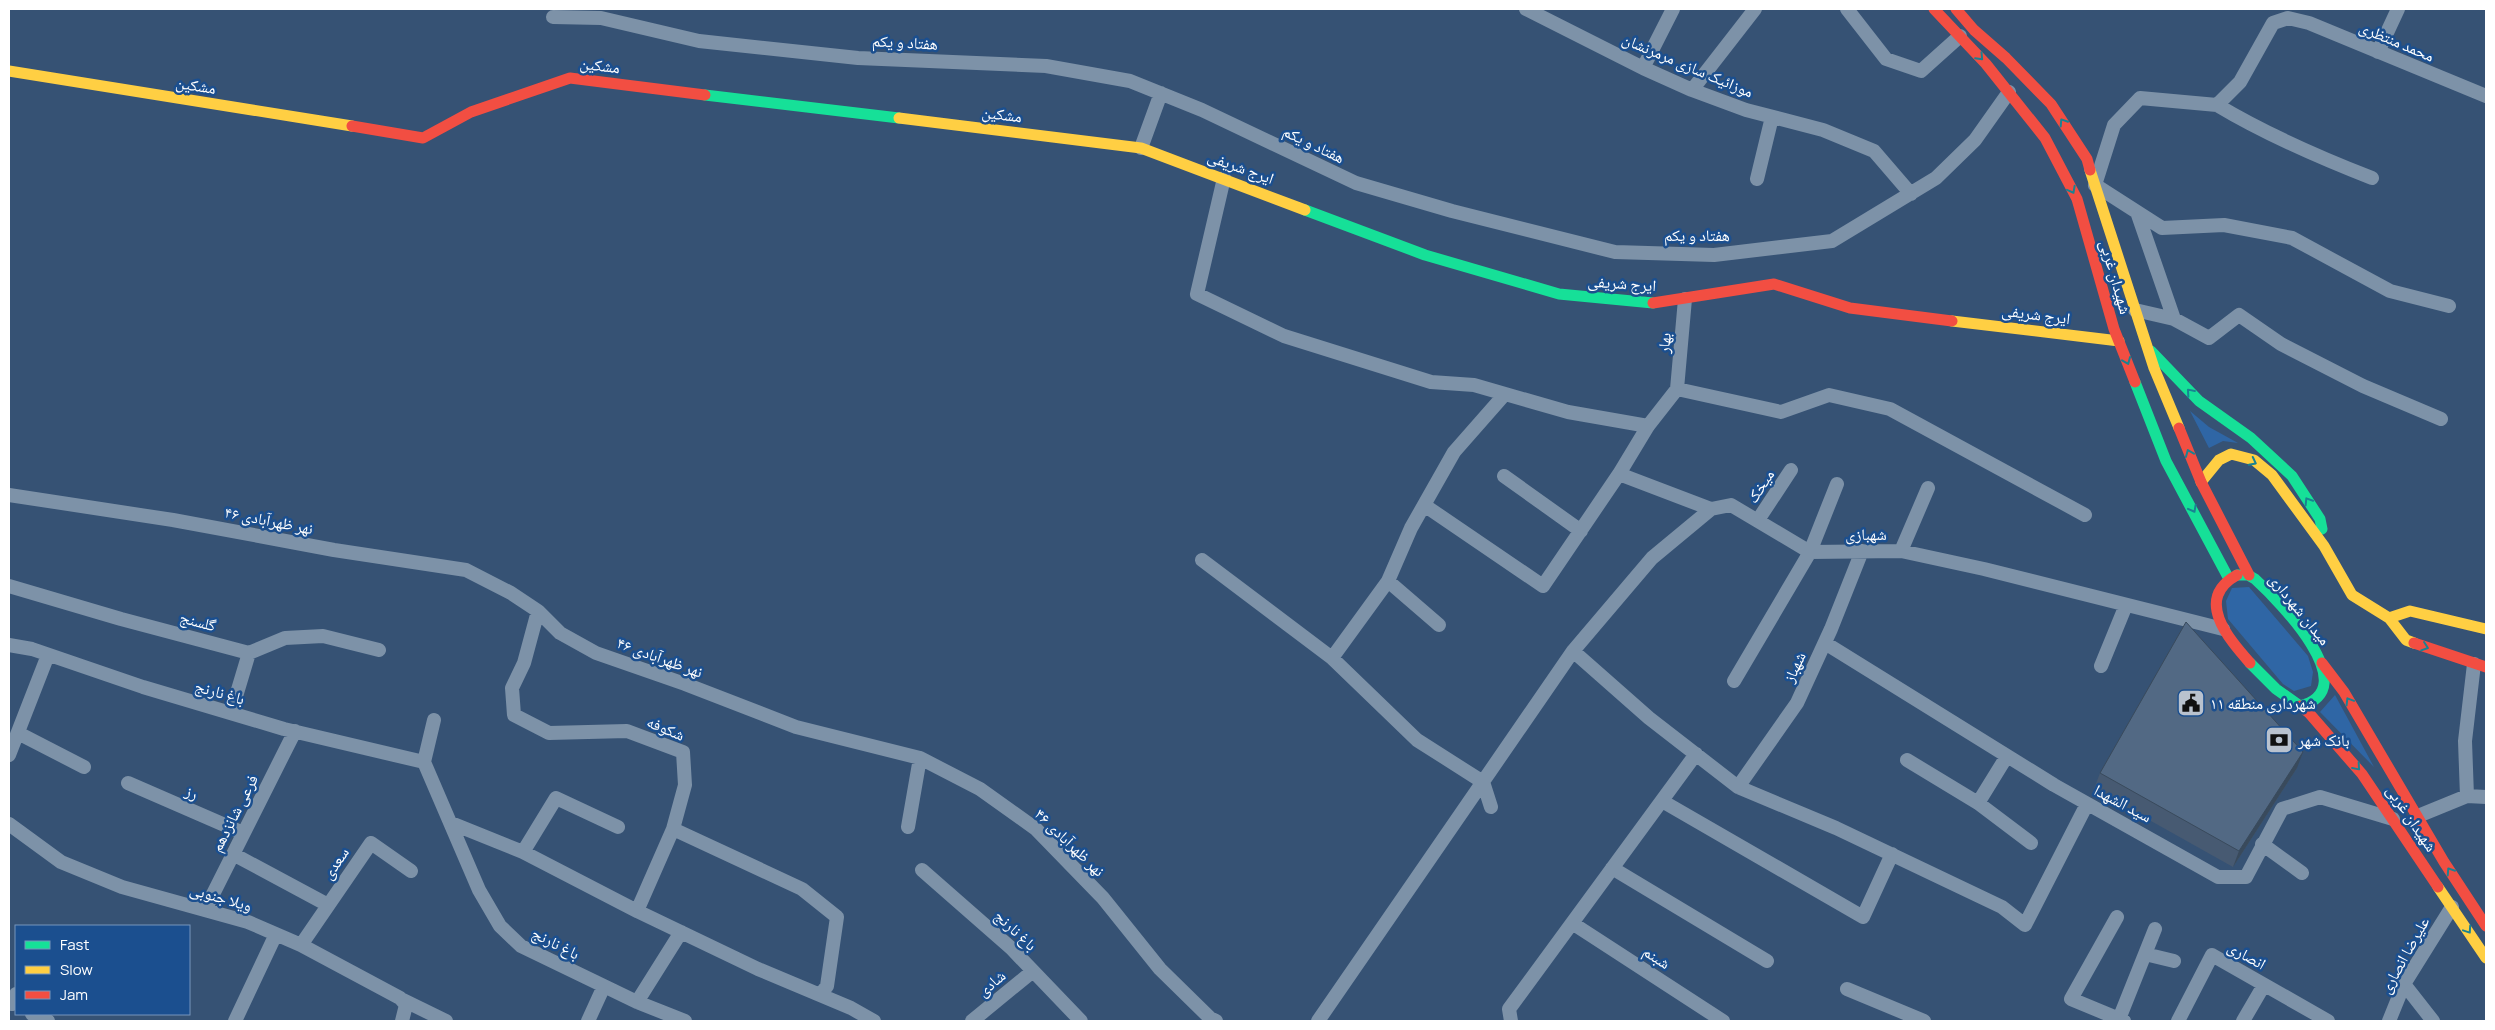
<svg xmlns="http://www.w3.org/2000/svg" width="2495" height="1030" viewBox="0 0 2495 1030" font-family="Manrope,'Noto Naskh Arabic',sans-serif">
<style>
.green{fill:#2f66a5}
.lines{fill:none;stroke-linecap:round;stroke-linejoin:round}
.street{stroke:#7d92a8;stroke-width:14}
.fast{stroke:#16e098;stroke-width:11}
.slow{stroke:#ffcf43;stroke-width:11}
.jam{stroke:#f24e42;stroke-width:11}
.wall{fill:#475a72}
.shaded-wall{fill:#394a5c}
.building{fill:#526984;stroke:#394a5c}
.oneway{stroke:#198292}
.labels{text-anchor:middle;dominant-baseline:central;stroke-width:5;stroke-linejoin:round;paint-order:stroke}
.street-label{font-size:16px;fill:#fff;stroke:#1b4f8f}
.poi-label{font-size:16px;fill:#fff;stroke:#1b4f8f;text-anchor:start}
</style>
<rect width="100%" height="100%" fill="#365274"/>
<path class="green" d="M 2190,411 L 2209,427 L 2238,443 L 2223,441 L 2209,448 Z
M 2249,587 L 2308,656 L 2313,672 L 2311,686 L 2294,691 L 2283,684 L 2228,619 L 2226,601 L 2232,588 Z
M 2335,695 L 2374,767 L 2320,712 Z"/>
<g class="lines">
<path class="street" d="M 1526,9 L 1643,68 L 1692,90 L 1746,110 L 1823,130 L 1874,151 L 1911,194
M 1847,9 L 1886,59 L 1921,71 L 1960,36
M 553,17 L 601,18 L 699,41 L 858,58 L 1046,66 L 1130,81 L 1202,110 L 1356,183 L 1452,211 L 1615,252 L 1714,255 L 1832,241 L 1936,178 L 1975,140 L 2009,92
M 2378,52 L 2398,9
M 1643,68 L 1673,9
M 1692,90 L 1755,9
M 2217,105 C 2267,135 2318,157 2372,178
M 1141,148 L 1161,93
M 1224,178 L 1197,294 L 1284,336 L 1431,382 L 1474,385 L 1568,412 L 1648,426
M 1757,179 L 1772,117
M 2137,212 L 2174,319
M 2449,306 L 2390,291 L 2292,238 L 2224,225 L 2162,228 L 2095,185 L 2114,125 L 2140,98 L 2217,105 L 2240,82 L 2273,23 L 2288,18 L 2309,23 L 2486,96
M 2135,310 L 2174,319 L 2209,338 L 2239,315 L 2281,344 L 2363,386 L 2441,419
M 1677,389 L 1685,299
M 1619,474 L 1711,509
M 1504,476 L 1581,531
M 9,495 L 173,520 L 334,550 L 466,570 L 511,593 L 538,611 L 560,633 L 596,653 L 685,684 L 796,727 L 920,758 L 980,789 L 1036,829 L 1103,898 L 1160,969 L 1210,1018 L 1216,1021
M 1424,505 L 1543,586 L 1619,474 L 1648,426 L 1677,389 L 1781,412 L 1829,395 L 1890,409 L 2085,515
M 1758,520 L 1791,470
M 1901,551 L 1928,488
M 1202,560 L 1332,658 L 1417,740 L 1483,782 L 1491,807
M 1388,581 L 1439,625
M 9,586 L 121,619 L 249,653 L 285,638 L 323,636 L 379,650
M 538,611 L 524,663 L 512,688 L 514,715 L 549,733 L 627,731 L 683,752 L 685,785 L 673,829 L 802,889 L 837,917 L 827,986 L 820,995
M 1825,643 L 2054,785 L 2218,877 L 2246,877 L 2282,809 L 2320,797 L 2393,819
M 9,645 L 32,649 L 143,687 L 284,729 L 424,762 L 479,890 L 500,926 L 521,946 L 637,1002 L 685,1021
M 1573,651 L 1649,718 L 1738,787 L 1836,828 L 2002,907 L 2025,925 L 2087,804
M 1332,658 L 1388,581 L 1411,528 L 1454,452 L 1505,394
M 2101,666 L 2126,605
M 1734,681 L 1810,552 L 1837,484
M 231,713 L 249,653
M 18,733 L 84,767
M 9,755 L 48,655
M 1907,760 L 1978,803 L 2031,843
M 424,762 L 434,720
M 128,783 L 243,833
M 1738,787 L 1797,703 L 1831,629 L 1862,551
M 2467,796 L 2465,741 L 2474,664
M 1662,801 L 1863,917 L 1892,854
M 1978,803 L 2007,756
M 2418,816 L 2467,796 L 2486,797
M 451,823 L 523,852 L 637,911 L 758,969 L 851,1008 L 874,1021
M 9,824 L 61,862 L 122,887 L 248,922 L 301,945 L 400,998 L 406,1005 L 402,1021
M 908,827 L 920,758
M 2262,844 L 2302,873
M 523,852 L 556,798 L 618,827
M 233,854 L 328,905
M 1612,868 L 1767,961
M 922,870 L 1011,948 L 1081,1021
M 205,910 L 295,731
M 637,911 L 673,829
M 2117,917 L 2071,999 L 2124,1021
M 1572,923 L 1723,1021
M 301,945 L 371,843 L 411,871
M 2145,954 L 2174,961
M 2404,984 L 2433,1021
M 1847,989 L 1924,1021
M 401,999 L 446,1021
M 637,1002 L 681,932
M 12,1004 L 16,994
M 32,1014 L 48,1021
M 2119,1019 L 2155,929
M 235,1021 L 276,934
M 588,1021 L 604,986
M 972,1021 L 1033,971
M 1318,1021 L 1573,651 L 1652,558 L 1711,509 L 1731,505 L 1810,552 L 1901,551 L 1984,569 L 2223,629
M 1511,1021 L 1509,1009 L 1696,754
M 2178,1021 L 2212,955 L 2328,1021
M 2243,1021 L 2264,985
M 2389,1021 L 2404,984 L 2452,907"/>
<path class="fast" d="M 705,95 L 899,118
M 1305,210 L 1425,255 L 1559,294 L 1653,303
M 2151,351 L 2199,401 L 2251,438 L 2292,476 L 2320,519 L 2322,529
M 2135,382 L 2166,461 L 2229,579
M 2237,575 L 2248,575 L 2255,579 C 2279,601 2366,689 2300,706 L 2276,689 L 2250,663"/>
<path class="slow" d="M 9,71 L 352,126
M 899,118 L 1141,148 L 1305,210
M 2090,170 L 2154,368 L 2179,428
M 1952,321 L 2119,341
M 2201,482 L 2219,460 L 2231,454 L 2254,460 L 2272,475 L 2324,546 L 2352,595 L 2389,618 L 2406,640 L 2414,643
M 2389,618 L 2410,611 L 2486,629
M 2438,887 L 2486,958"/>
<path class="jam" d="M 1934,9 L 1986,64 L 2045,138 L 2077,199 L 2114,329 L 2135,382
M 1956,9 L 1974,30 L 2006,58 L 2051,104 L 2087,159 L 2090,170
M 352,126 L 423,138 L 471,112 L 570,78 L 705,95
M 1653,303 L 1774,284 L 1850,308 L 1952,321
M 2179,428 L 2201,482 L 2249,575
M 2237,575 C 2194,599 2228,638 2250,663
M 2414,643 L 2486,667
M 2322,663 L 2344,692 L 2444,862 L 2486,926
M 2300,706 L 2309,713 L 2362,774 L 2438,887"/>
</g>
<path class="wall" d="M 2297,768 L 2233,867 L 2094,789 L 2100,773 Z"/>
<path class="shaded-wall" d="M 2303,752 L 2297,768 L 2233,867 L 2239,851 Z"/>
<path class="building" d="M 2186,622 L 2303,752 L 2239,851 L 2100,773 Z"/>
<defs><path id="oneway-chevron" d="M-2-3.5L2.5 0L-2 3.5" fill="none" stroke-width="1.6" stroke-linecap="round" stroke-linejoin="round" transform="scale(1.25)"/></defs>
<g class="oneway">
<use href="#oneway-chevron" transform="translate(1980 57) rotate(47)"/>
<use href="#oneway-chevron" transform="translate(2063 122) rotate(-123)"/>
<use href="#oneway-chevron" transform="translate(2072 190) rotate(62)"/>
<use href="#oneway-chevron" transform="translate(2127 361) rotate(68)"/>
<use href="#oneway-chevron" transform="translate(2190 392) rotate(-131)"/>
<use href="#oneway-chevron" transform="translate(2189 453) rotate(-112)"/>
<use href="#oneway-chevron" transform="translate(2253 462) rotate(27)"/>
<use href="#oneway-chevron" transform="translate(2308 501) rotate(-122)"/>
<use href="#oneway-chevron" transform="translate(2193 509) rotate(62)"/>
<use href="#oneway-chevron" transform="translate(2425 647) rotate(19)"/>
<use href="#oneway-chevron" transform="translate(2349 701) rotate(-121)"/>
<use href="#oneway-chevron" transform="translate(2357 767) rotate(49)"/>
<use href="#oneway-chevron" transform="translate(2450 871) rotate(-123)"/>
<use href="#oneway-chevron" transform="translate(2468 930) rotate(56)"/>
</g>
<defs>
<g id="civic-square" transform="scale(1.4375)"><rect x="-9" y="-9" width="18" height="18" rx="4" fill="#b9c2ce" stroke="#1b4f8f"/><path d="M-.6-6.5H3V-4.5H.6V-3L4-1V1h2V6H-6V1h2V-1L-.6-3ZM-1.2 2.5V6h2.4V2.5Z" fill="#111"/></g>
<g id="bank-square" transform="scale(1.4375)"><rect x="-9" y="-9" width="18" height="18" rx="4" fill="#b9c2ce" stroke="#1b4f8f"/><path d="M-6-4H6V4H-6ZM0-2.3a2.3 2.3 0 1 0 0 4.6a2.3 2.3 0 1 0 0-4.6Z" fill="#111"/></g>
</defs>
<g fill-rule="evenodd">
<use href="#civic-square" x="2191" y="703"/>
<use href="#bank-square" x="2279" y="740"/>
</g>
<g class="labels">
<g class="street-label">
<text transform="translate(2397 41) rotate(23)">محمد منتظری</text>
<text transform="translate(905 42) rotate(3)">هفتاد و یکم</text>
<text transform="translate(600 65) rotate(7)">مشکین</text>
<text transform="translate(1688 65) rotate(23)">موزائیک سازی مرمرنشان</text>
<text transform="translate(196 85) rotate(9)">مشکین</text>
<text transform="translate(1002 114) rotate(7)">مشکین</text>
<text transform="translate(1314 144) rotate(26)">هفتاد و یکم</text>
<text transform="translate(1241 167) rotate(20)">ایرج شریفی</text>
<text x="1697" y="235">هفتاد و یکم</text>
<text transform="translate(2116 277) rotate(74)">شهیدان غربی</text>
<text transform="translate(1622 283) rotate(4)">ایرج شریفی</text>
<text transform="translate(2036 314) rotate(7)">ایرج شریفی</text>
<text transform="translate(1664 343) rotate(-85)">بهار</text>
<text transform="translate(1760 486) rotate(-57)">میخک</text>
<text transform="translate(269 520) rotate(11)">نهر ظهرآبادی ۴۶</text>
<text x="1866" y="534">شهبازی</text>
<text transform="translate(2300 609) rotate(51)">میدان شهرداری</text>
<text transform="translate(198 621) rotate(15)">گلسنج</text>
<text transform="translate(660 657) rotate(20)">نهر ظهرآبادی ۴۶</text>
<text transform="translate(1794 667) rotate(-65)">شهباز</text>
<text transform="translate(220 692) rotate(16)">باغ نارنج</text>
<text transform="translate(666 728) rotate(23)">شکوفه</text>
<text transform="translate(192 792) rotate(24)">رز</text>
<text transform="translate(2123 803) rotate(28)">سید الشهدا</text>
<text transform="translate(234 813) rotate(-63)">فرعی شانزدهم</text>
<text transform="translate(2412 818) rotate(56)">شهیدان غربی</text>
<text transform="translate(1070 842) rotate(44)">نهر ظهرآبادی ۴۶</text>
<text transform="translate(335 863) rotate(-56)">سعدی</text>
<text transform="translate(221 897) rotate(16)">ویلا جنوبی</text>
<text transform="translate(1016 930) rotate(43)">باغ نارنج</text>
<text transform="translate(556 943) rotate(27)">باغ نارنج</text>
<text transform="translate(2247 955) rotate(29)">انصاری</text>
<text transform="translate(2404 955) rotate(-61)">علیرضا انصاری</text>
<text transform="translate(1657 957) rotate(33)">شبنم</text>
<text transform="translate(991 983) rotate(-40)">شادی</text>
</g>
<g class="poi-label">
<text x="2210" y="703">شهرداری منطقه ۱۱</text>
<text x="2298" y="740">بانک شهر</text>
</g>
</g>
<rect width="2495" height="1030" fill="none" stroke="#ffffff" stroke-width="20"/>
<rect x="15" y="925" width="175" height="90" fill="#1b4f8f" stroke="#7695bc"/>
<rect x="25" y="941" width="25" height="8" fill="#16e098" stroke="#7695bc"/>
<text x="60" y="950" font-size="15" fill="#ffffff">Fast</text>
<rect x="25" y="966" width="25" height="8" fill="#ffcf43" stroke="#7695bc"/>
<text x="60" y="975" font-size="15" fill="#ffffff">Slow</text>
<rect x="25" y="991" width="25" height="8" fill="#f24e42" stroke="#7695bc"/>
<text x="60" y="1000" font-size="15" fill="#ffffff">Jam</text>
</svg>
